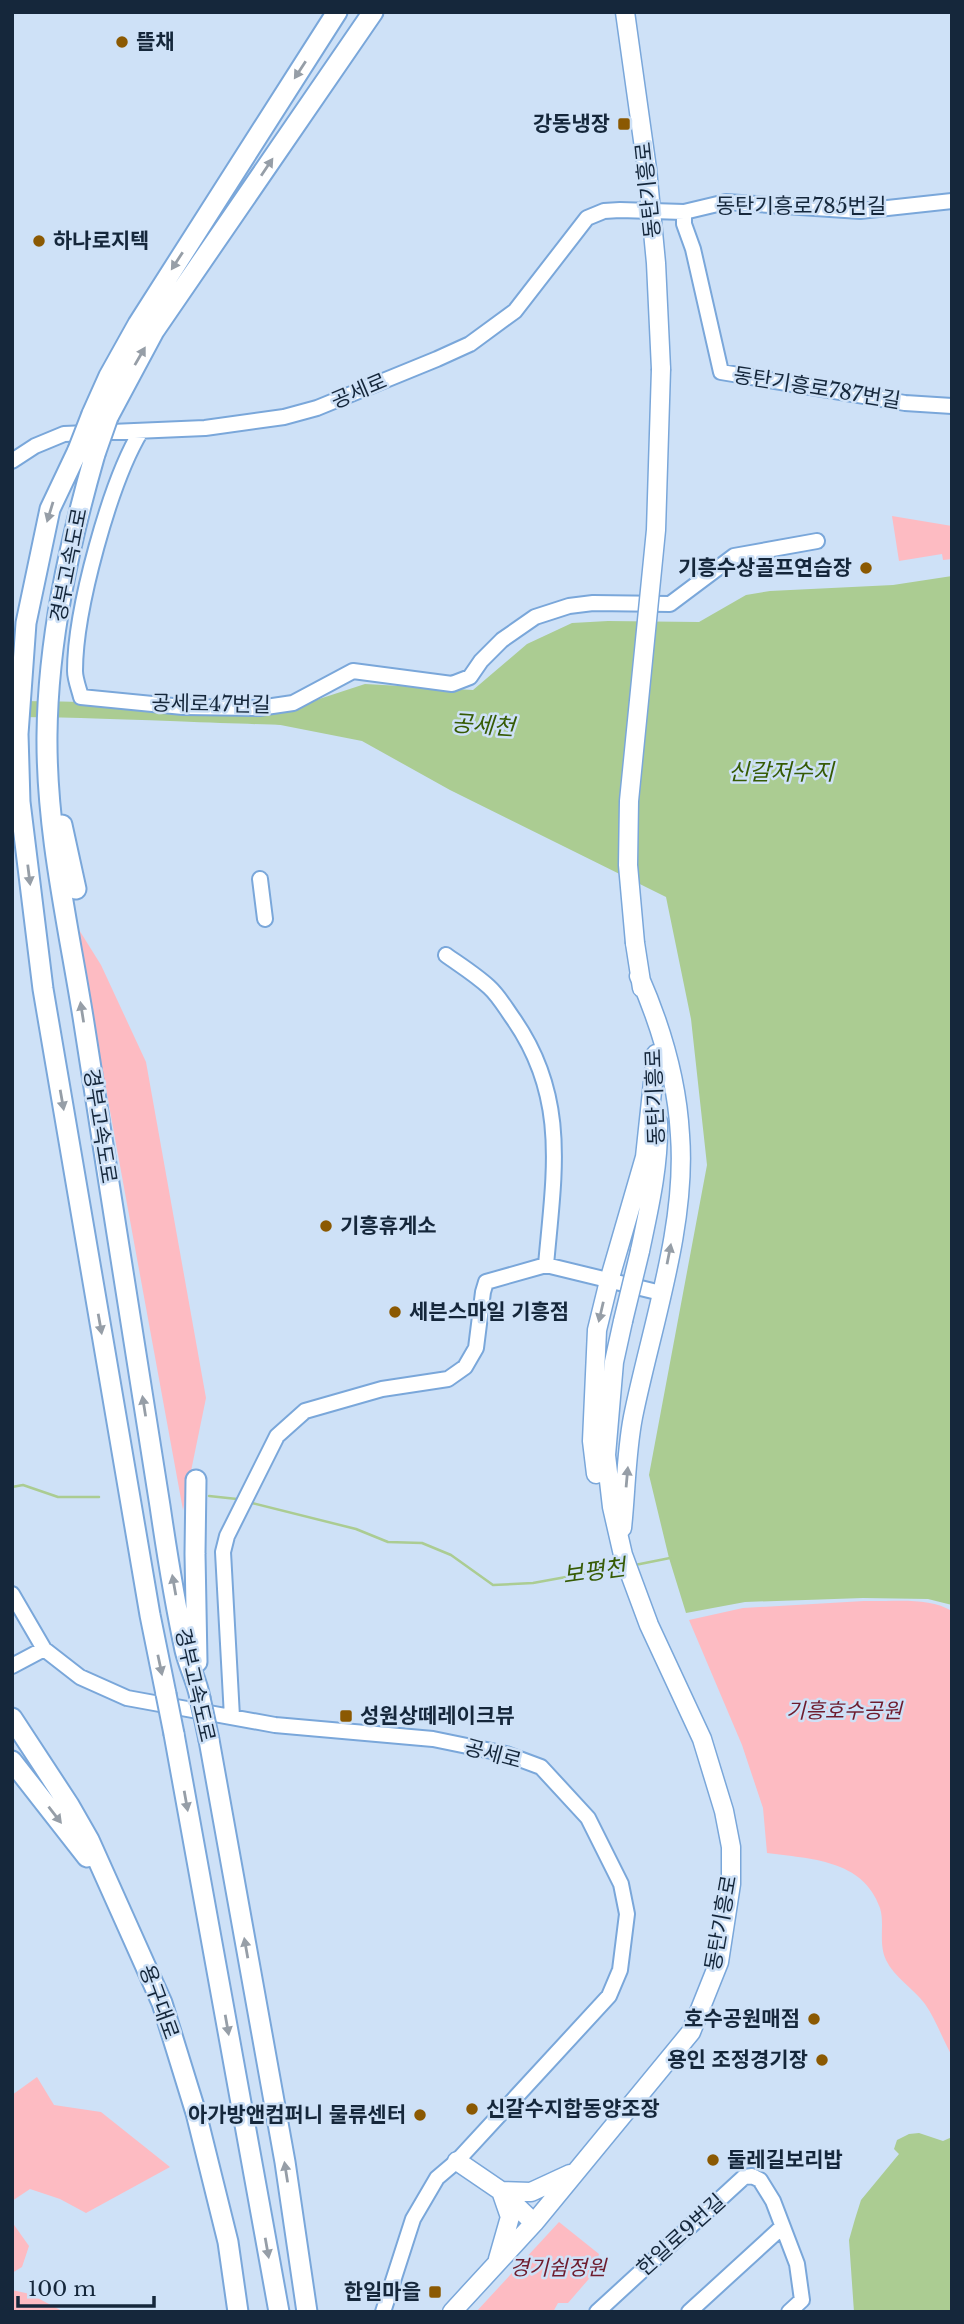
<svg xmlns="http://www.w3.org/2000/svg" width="964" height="2324" viewBox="0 0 964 2324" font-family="'Libre Baskerville','Noto Sans KR',serif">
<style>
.green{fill:#fdbbc2}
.water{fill:#abcc92}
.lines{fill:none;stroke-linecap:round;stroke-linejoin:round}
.stream{stroke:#abcc92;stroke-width:2.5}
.river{stroke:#abcc92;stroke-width:16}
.minor-casing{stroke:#7aa7da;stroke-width:18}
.major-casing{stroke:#7aa7da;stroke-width:21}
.highway-casing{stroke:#7aa7da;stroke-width:23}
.minor{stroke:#fff;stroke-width:14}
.major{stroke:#fff;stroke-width:18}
.highway{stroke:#fff;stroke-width:19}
.major-bridge-casing{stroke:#7aa7da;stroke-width:21;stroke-linecap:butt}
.highway-bridge-casing{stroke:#7aa7da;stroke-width:23;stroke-linecap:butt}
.major-bridge{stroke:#fff;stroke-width:18}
.highway-bridge{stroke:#fff;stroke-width:19}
.oneway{fill:#969ea7}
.poi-dot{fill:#8b5902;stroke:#cee1f7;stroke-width:2.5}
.labels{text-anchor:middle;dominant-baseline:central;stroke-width:5;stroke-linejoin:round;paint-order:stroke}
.poi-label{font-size:21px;font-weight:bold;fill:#15273b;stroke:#cee1f7;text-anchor:start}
.street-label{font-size:21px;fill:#15273b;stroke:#cee1f7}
.park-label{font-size:21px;font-style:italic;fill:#6e1c2e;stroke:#cee1f7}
.water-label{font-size:23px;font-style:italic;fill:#365b05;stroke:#cee1f7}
</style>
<rect width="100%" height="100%" fill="#cee1f7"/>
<path class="green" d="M 892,516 L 952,526 L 952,559 L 943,560 L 942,554 L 899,561 Z
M 76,925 L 101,965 L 146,1062 L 206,1398 L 183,1510 Z
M 864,1601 C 891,1602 928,1596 952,1611 L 952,2056 C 943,2040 936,2020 925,2004 C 914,1989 894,1977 886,1960 C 878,1943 885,1924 880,1908 C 863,1859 810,1859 767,1853 L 763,1808 L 742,1745 L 689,1620 L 743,1608 Z
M 37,2077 L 54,2105 L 101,2112 L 170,2167 L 86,2213 L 60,2199 L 30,2189 L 12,2201 L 12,2095 Z
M 12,2222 L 29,2246 L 22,2267 L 12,2273 Z
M 559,2222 L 599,2254 L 594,2273 L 568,2303 L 558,2303 L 553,2312 L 476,2312 Z
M 12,2290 L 30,2294 L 64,2312 L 12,2312 Z"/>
<path class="water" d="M 952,576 L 952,1605 L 928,1599 L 863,1598 L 745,1602 L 686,1613 L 669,1558 L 649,1475 L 707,1165 L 691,1019 L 666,897 L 450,790 L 362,741 L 255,720 L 365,684 L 473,690 L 527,644 L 572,623 L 608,621 L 699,622 L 746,595 L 770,591 L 893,585 Z
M 919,2133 L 943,2141 L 952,2137 L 952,2312 L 854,2312 L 849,2240 L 855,2219 L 861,2200 L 899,2154 L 894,2149 L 897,2140 L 909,2134 Z"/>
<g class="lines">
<path class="stream" d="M 12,1487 L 23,1485 L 58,1497 L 99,1497
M 209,1496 L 237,1499
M 252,1503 L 356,1529 L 388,1542 L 422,1543 L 451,1555 L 493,1585 L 533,1583 L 621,1567
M 635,1565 L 670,1558"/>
<path class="river" d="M 12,709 C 104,709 195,715 286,717"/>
<g class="minor-casing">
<path id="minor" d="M 684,212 L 684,224 L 693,249 L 721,372 L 905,403 L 952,406
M 141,431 C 110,482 75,610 75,671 C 75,679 79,689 81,697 L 183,707 L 259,708 L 293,703 L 353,671 L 452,684 L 470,677 L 481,661 L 502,640 L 535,617 L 569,606 L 593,603 L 670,604 L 734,556 L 817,541
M 12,461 L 35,446 L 64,434 L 205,428 L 284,417 L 317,408 L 437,359 L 470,344 L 515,311 L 587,218 L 604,211 L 620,210 L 684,212 L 726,202 L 860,211 L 952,201
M 260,879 L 265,919
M 546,1265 L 661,1293
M 12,1594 L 44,1649 L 80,1677 L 127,1698 L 275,1725 L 433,1739 L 506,1754 L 541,1767 L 588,1818 L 621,1884 L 627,1914 L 620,1970 L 609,1996 L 457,2161 L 437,2178 L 413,2219 L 383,2312
M 12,1666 L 44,1649
M 232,1717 L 223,1552 L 227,1536 L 277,1436 L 305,1411 L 382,1389 L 448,1379 L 465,1367 L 476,1348 L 483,1292 L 486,1282 L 546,1265 C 554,1173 569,1097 512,1017 C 505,1007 498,995 489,987 C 476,975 460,965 446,955
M 597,2312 L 744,2177 L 752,2176 L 760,2180 L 773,2201 L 797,2264 L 802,2300 L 789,2312
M 689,2312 L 782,2227"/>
</g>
<g class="major-casing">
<path id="major" d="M 625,12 L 647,169 L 656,263 L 661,369
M 635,943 L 642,988
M 640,1251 C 649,1208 659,1166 658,1122
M 596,1474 L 592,1441 L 597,1330 L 609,1281 L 645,1157 L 656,1054
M 622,1528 C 626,1491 626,1453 633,1417 C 651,1328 687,1226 680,1135 C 677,1080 661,1026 639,976
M 457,2161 L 501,2191 L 534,2223
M 498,2259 L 510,2217 L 501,2191 L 531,2192 L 570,2174
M 452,2312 L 534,2223 L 691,2032 L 719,1962 L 731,1884 L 731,1847 L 724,1811 L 702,1739 L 649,1625 L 623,1555 L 612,1507 L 606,1455 L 614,1362 L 623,1321"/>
</g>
<g class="highway-casing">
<path id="highway" d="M 92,414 L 109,376 L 138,324 L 337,12
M 108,417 L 154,331 L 373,12
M 78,450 L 50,509 L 26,623 L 18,734 L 20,802 L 43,989 L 150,1615 L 166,1694
M 95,454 C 69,545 48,640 47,735 C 46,830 68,924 83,1017 C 109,1180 133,1344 160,1506 C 167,1554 175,1603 185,1650 C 189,1667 197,1681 200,1698
M 62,825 L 76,889
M 196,1480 L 195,1554 L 197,1662
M 12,1718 L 69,1805 L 89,1840 L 162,2003 L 196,2113 L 228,2242 L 238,2312
M 174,1734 L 279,2312
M 209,1740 L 285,2162 L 307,2312
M 12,1761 L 87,1857"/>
</g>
<use href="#minor" class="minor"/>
<use href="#major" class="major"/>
<use href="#highway" class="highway"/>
<g class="major-bridge-casing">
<path id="major-bridge" d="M 635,943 L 628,865 L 629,801 L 656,530 L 661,369
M 623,1321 L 640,1251"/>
</g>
<g class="highway-bridge-casing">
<path id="highway-bridge" d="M 78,450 L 92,414
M 95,454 L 108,417
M 166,1694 L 174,1734
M 200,1698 L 209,1740"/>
</g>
<use href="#major-bridge" class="major-bridge"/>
<use href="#highway-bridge" class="highway-bridge"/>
</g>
<defs><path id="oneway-solid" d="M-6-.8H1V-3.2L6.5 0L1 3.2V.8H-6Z" transform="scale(1.75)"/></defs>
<g class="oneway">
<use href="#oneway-solid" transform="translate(300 70) rotate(123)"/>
<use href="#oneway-solid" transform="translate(267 167) rotate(-56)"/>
<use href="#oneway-solid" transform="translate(177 261) rotate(123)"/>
<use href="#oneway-solid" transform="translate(140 356) rotate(-60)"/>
<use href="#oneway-solid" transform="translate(50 512) rotate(107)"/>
<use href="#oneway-solid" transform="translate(29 875) rotate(83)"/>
<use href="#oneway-solid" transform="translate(82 1012) rotate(-99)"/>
<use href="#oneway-solid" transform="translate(62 1100) rotate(80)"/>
<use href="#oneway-solid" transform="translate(669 1254) rotate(-79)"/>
<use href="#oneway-solid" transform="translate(601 1312) rotate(103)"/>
<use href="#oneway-solid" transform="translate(100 1324) rotate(80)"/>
<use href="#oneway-solid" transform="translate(144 1406) rotate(-99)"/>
<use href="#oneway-solid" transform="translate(627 1477) rotate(-85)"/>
<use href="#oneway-solid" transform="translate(174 1585) rotate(-100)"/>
<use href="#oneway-solid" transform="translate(160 1665) rotate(78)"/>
<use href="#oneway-solid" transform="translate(186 1801) rotate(80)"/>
<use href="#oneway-solid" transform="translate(55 1815) rotate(52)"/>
<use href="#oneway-solid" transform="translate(246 1948) rotate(-100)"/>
<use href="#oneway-solid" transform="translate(227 2025) rotate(80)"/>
<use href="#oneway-solid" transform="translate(286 2172) rotate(-99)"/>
<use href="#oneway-solid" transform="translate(267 2248) rotate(80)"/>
</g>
<g class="poi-dot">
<circle cx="122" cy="42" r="7"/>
<rect x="617" y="117" width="14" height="14" rx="3.5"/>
<circle cx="39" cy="241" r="7"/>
<circle cx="866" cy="568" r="7"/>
<circle cx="326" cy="1226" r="7"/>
<circle cx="395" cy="1312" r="7"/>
<rect x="339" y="1709" width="14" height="14" rx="3.5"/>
<circle cx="814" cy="2019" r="7"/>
<circle cx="822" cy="2060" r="7"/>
<circle cx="472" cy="2109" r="7"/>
<circle cx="420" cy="2115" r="7"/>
<circle cx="713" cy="2160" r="7"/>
<rect x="428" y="2285" width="14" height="14" rx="3.5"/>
</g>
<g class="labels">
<g class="poi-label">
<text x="136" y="42">뜰채</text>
<text x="610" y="124" text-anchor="end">강동냉장</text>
<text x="53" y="241">하나로지텍</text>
<text x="852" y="568" text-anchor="end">기흥수상골프연습장</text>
<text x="340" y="1226">기흥휴게소</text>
<text x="409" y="1312">세븐스마일 기흥점</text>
<text x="360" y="1716">성원상떼레이크뷰</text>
<text x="800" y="2019" text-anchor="end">호수공원매점</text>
<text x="808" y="2060" text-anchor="end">용인 조정경기장</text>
<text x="486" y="2109">신갈수지합동양조장</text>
<text x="406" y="2115" text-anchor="end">아가방앤컴퍼니 물류센터</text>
<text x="727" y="2160">둘레길보리밥</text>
<text x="421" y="2292" text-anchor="end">한일마을</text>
</g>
<g class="street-label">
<text transform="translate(648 190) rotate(-96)">동탄기흥로</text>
<text x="801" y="206">동탄기흥로785번길</text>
<text transform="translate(817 388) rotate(9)">동탄기흥로787번길</text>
<text transform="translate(359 391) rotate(-23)">공세로</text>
<text transform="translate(69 565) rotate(-79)">경부고속도로</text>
<text transform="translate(211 704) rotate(1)">공세로47번길</text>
<text transform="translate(655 1097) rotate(-92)">동탄기흥로</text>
<text transform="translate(100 1126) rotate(81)">경부고속도로</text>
<text transform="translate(195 1685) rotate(77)">경부고속도로</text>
<text transform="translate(493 1754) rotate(15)">공세로</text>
<text transform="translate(721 1923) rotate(-80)">동탄기흥로</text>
<text transform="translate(159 2002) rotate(70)">용구대로</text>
<text transform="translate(681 2235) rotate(-42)">한일로9번길</text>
</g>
<g class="park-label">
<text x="844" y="1711">기흥호수공원</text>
<text x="558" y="2268">경기쉼정원</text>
</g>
<g class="water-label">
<text transform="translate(483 725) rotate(4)">공세천</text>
<text x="781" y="772">신갈저수지</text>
<text transform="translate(594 1571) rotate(-8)">보평천</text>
</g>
</g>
<rect width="964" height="2324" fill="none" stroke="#15273b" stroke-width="28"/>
<path d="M18 2296v10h136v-10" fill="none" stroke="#15273b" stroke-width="3.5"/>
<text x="28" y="2296" font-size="21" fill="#15273b" stroke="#cee1f7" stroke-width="5" paint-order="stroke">100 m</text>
</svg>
